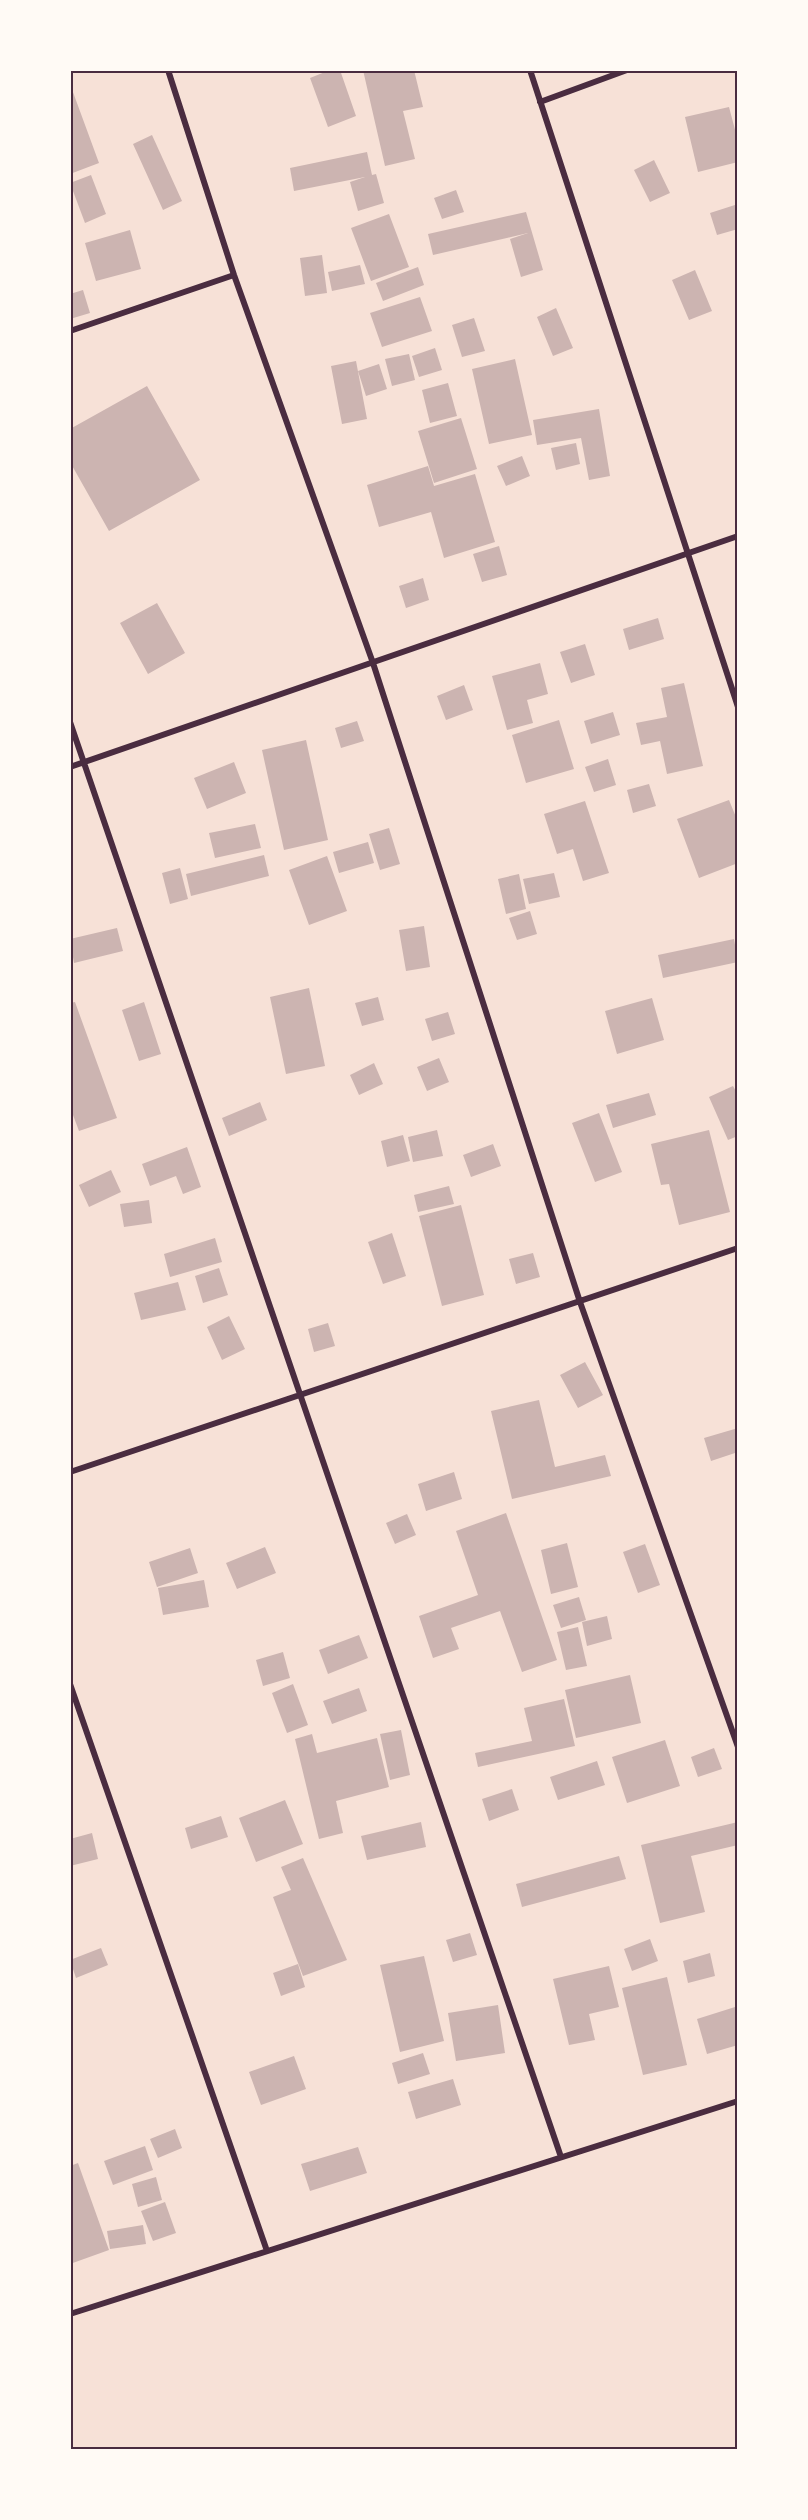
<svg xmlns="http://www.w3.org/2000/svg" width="808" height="2520" viewBox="0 0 808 2520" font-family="'Public Sans',sans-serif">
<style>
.building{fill:#ccb4b1}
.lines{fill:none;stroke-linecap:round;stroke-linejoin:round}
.minor{stroke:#4a2c40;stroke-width:6}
.neatline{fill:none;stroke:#4a2c40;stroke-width:2}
</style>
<rect width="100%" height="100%" fill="#f7e1d7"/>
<path class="building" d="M 330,70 L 340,70 L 356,116 L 328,127 L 310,78 Z
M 363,70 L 414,70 L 423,107 L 403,111 L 415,159 L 385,166 Z
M 70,84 L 99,163 L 70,174 Z
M 729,107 L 738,141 L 738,162 L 698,172 L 685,117 Z
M 152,135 L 182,201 L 163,210 L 133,144 Z
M 367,152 L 372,175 L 376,174 L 384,203 L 358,211 L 350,182 L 365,177 L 294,191 L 290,168 Z
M 654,160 L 670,193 L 650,202 L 634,170 Z
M 91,175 L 106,214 L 85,223 L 70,183 Z
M 456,190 L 464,212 L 442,219 L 434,198 Z
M 738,204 L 738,229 L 717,235 L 710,213 Z
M 526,212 L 543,270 L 521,277 L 510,239 L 528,233 L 433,255 L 428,234 Z
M 389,214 L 409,267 L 371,281 L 351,228 Z
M 130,230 L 141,269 L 96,281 L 85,243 Z
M 322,255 L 327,293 L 305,296 L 300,258 Z
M 360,265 L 365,284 L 332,291 L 328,272 Z
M 418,267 L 424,285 L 383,301 L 376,283 Z
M 695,270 L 712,311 L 689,320 L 672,280 Z
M 83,290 L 90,313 L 70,319 L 70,294 Z
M 420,297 L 432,331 L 382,347 L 370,313 Z
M 556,308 L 573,348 L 553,356 L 537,317 Z
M 474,318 L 485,351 L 462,357 L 452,325 Z
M 435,348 L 442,370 L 419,377 L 412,356 Z
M 409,354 L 415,380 L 392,386 L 385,359 Z
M 515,359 L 532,435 L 489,444 L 472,369 Z
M 356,361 L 367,419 L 342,424 L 331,366 Z
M 379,364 L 387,389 L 366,396 L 358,371 Z
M 448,383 L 457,416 L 430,423 L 422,390 Z
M 147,386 L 200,480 L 109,531 L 70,462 L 70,429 Z
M 599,409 L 610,476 L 589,480 L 581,438 L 537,445 L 533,420 Z
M 461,418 L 477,469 L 434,483 L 418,431 Z
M 576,443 L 580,464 L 556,470 L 551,448 Z
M 522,456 L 530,476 L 506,486 L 497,466 Z
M 428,466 L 434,486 L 475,474 L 495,542 L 444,558 L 431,512 L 379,527 L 367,485 Z
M 499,546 L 507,575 L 482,582 L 473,554 Z
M 423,578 L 429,600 L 406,608 L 399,586 Z
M 157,603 L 185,653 L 148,674 L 120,623 Z
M 658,618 L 664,639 L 629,650 L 623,629 Z
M 585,644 L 595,675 L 571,683 L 560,652 Z
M 540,663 L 548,694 L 527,700 L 533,723 L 507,730 L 492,676 Z
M 684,683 L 703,766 L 667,774 L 660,741 L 641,745 L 636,723 L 667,717 L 661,688 Z
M 464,685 L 473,710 L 446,720 L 437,696 Z
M 613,712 L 620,735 L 591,744 L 584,721 Z
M 559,720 L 574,769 L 526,783 L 512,735 Z
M 357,721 L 364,741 L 341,748 L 335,728 Z
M 306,740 L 328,840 L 284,850 L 262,750 Z
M 608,759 L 616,785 L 594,792 L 585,767 Z
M 234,762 L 246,793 L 207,809 L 194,778 Z
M 649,784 L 656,806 L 633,813 L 627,790 Z
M 729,800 L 738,822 L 738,863 L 699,878 L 677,819 Z
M 585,801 L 609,873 L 583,881 L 573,849 L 557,854 L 544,814 Z
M 255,824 L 261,848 L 215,858 L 209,833 Z
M 389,828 L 400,864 L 380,870 L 369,834 Z
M 368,842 L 374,863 L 339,873 L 333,852 Z
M 264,855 L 269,876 L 191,896 L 186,874 Z
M 327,856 L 347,911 L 309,925 L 289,870 Z
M 180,868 L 188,899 L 170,904 L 162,873 Z
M 554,873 L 560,897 L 529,904 L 523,879 Z
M 519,874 L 526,909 L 506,914 L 498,879 Z
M 530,911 L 537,934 L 517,940 L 509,918 Z
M 424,926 L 430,967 L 406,971 L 399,930 Z
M 117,928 L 123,951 L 74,963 L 70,939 Z
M 734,939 L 738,962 L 663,978 L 658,955 Z
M 309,988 L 325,1066 L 286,1074 L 270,997 Z
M 378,997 L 384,1020 L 362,1026 L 355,1003 Z
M 652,998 L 664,1040 L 617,1054 L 605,1011 Z
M 75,1002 L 117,1118 L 79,1131 L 70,1107 L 70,1003 Z
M 144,1002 L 161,1054 L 139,1061 L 122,1010 Z
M 448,1012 L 455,1034 L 432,1041 L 425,1019 Z
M 439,1058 L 449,1082 L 427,1091 L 417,1067 Z
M 374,1063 L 383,1084 L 359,1095 L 350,1075 Z
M 733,1086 L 738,1095 L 738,1136 L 728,1140 L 709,1097 Z
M 649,1093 L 656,1115 L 613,1128 L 606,1105 Z
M 260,1102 L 267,1120 L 229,1136 L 222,1118 Z
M 599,1113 L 622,1172 L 595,1182 L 572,1123 Z
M 437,1130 L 443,1156 L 413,1162 L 408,1137 Z
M 709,1130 L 730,1212 L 679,1225 L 669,1184 L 661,1185 L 651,1144 Z
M 403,1135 L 410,1161 L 387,1167 L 381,1141 Z
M 493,1144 L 501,1166 L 471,1177 L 463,1155 Z
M 187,1147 L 201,1187 L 183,1194 L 176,1176 L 150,1186 L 142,1164 Z
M 111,1170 L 121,1192 L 89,1207 L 79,1185 Z
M 449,1186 L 454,1204 L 418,1212 L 414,1195 Z
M 149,1200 L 152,1223 L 124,1227 L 120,1204 Z
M 461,1205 L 484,1295 L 442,1306 L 419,1216 Z
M 392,1233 L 406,1276 L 383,1284 L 368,1242 Z
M 215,1238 L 222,1262 L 170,1277 L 164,1254 Z
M 533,1253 L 540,1277 L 516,1284 L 509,1259 Z
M 219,1268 L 228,1295 L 203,1303 L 195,1276 Z
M 178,1282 L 186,1310 L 141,1320 L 134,1293 Z
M 229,1316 L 245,1349 L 222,1360 L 207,1327 Z
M 328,1323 L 335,1346 L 314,1352 L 308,1329 Z
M 585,1362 L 603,1395 L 578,1408 L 560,1375 Z
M 539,1400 L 555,1467 L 605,1455 L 611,1476 L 512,1499 L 491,1411 Z
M 738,1428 L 738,1452 L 711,1461 L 704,1438 Z
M 454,1472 L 462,1499 L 426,1511 L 418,1484 Z
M 506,1513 L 557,1660 L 522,1672 L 500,1611 L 451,1628 L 459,1649 L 433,1658 L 419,1616 L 478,1595 L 456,1531 Z
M 407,1514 L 416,1535 L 395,1544 L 386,1523 Z
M 567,1543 L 578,1587 L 551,1594 L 541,1550 Z
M 645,1544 L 660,1585 L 638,1593 L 623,1552 Z
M 265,1547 L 276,1573 L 237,1589 L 226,1563 Z
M 190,1548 L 198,1573 L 157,1587 L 149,1562 Z
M 204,1580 L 209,1607 L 163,1615 L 158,1588 Z
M 579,1597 L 586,1620 L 561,1628 L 553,1605 Z
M 607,1616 L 612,1639 L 587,1646 L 582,1622 Z
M 578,1627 L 587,1666 L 566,1670 L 557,1632 Z
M 359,1635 L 368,1658 L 328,1674 L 319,1650 Z
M 283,1652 L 290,1678 L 263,1686 L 256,1660 Z
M 630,1675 L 641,1723 L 576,1738 L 565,1690 Z
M 293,1684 L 308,1725 L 287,1733 L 272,1693 Z
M 359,1688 L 367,1711 L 332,1724 L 323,1701 Z
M 564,1699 L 575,1746 L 478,1767 L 475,1753 L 532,1741 L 524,1708 Z
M 401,1730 L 410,1775 L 390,1780 L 380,1734 Z
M 312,1734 L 317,1753 L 377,1738 L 389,1787 L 336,1801 L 343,1833 L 319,1839 L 295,1739 Z
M 665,1740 L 680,1786 L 627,1803 L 612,1757 Z
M 714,1748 L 722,1769 L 698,1777 L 691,1757 Z
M 597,1761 L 605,1785 L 558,1800 L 550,1777 Z
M 512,1789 L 519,1810 L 489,1821 L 482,1799 Z
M 285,1800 L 303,1844 L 256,1862 L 239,1818 Z
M 221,1816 L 228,1837 L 191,1849 L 185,1828 Z
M 421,1822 L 426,1847 L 367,1860 L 361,1836 Z
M 738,1822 L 738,1845 L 691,1856 L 705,1912 L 660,1923 L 641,1845 Z
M 92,1833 L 98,1859 L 70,1866 L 70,1839 Z
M 619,1856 L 626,1879 L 522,1907 L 516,1884 Z
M 303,1858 L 347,1960 L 303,1976 L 273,1897 L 291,1890 L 281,1867 Z
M 470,1933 L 477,1955 L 453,1962 L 446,1940 Z
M 650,1939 L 658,1961 L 632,1971 L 624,1949 Z
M 101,1948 L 108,1965 L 76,1978 L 70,1960 Z
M 710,1953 L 715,1976 L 688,1983 L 683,1961 Z
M 424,1956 L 444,2041 L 400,2052 L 380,1965 Z
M 298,1964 L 305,1987 L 281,1996 L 273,1973 Z
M 609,1966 L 619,2007 L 589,2014 L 595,2040 L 569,2045 L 553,1979 Z
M 667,1977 L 687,2065 L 643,2075 L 622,1988 Z
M 498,2005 L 505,2053 L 456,2061 L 448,2013 Z
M 735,2007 L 738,2045 L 707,2054 L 697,2019 Z
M 423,2053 L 430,2074 L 398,2084 L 392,2063 Z
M 294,2056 L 306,2089 L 261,2105 L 249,2072 Z
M 453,2079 L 461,2105 L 416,2119 L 408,2092 Z
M 175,2129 L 182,2148 L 158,2158 L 150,2139 Z
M 145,2146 L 153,2170 L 113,2185 L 104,2161 Z
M 358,2147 L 367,2173 L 310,2191 L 301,2164 Z
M 78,2163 L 109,2250 L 70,2264 L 70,2166 Z
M 156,2177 L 162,2200 L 138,2207 L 132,2184 Z
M 165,2202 L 176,2233 L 153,2241 L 141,2211 Z
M 143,2225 L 146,2244 L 110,2249 L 107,2231 Z"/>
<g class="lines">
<path class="minor" d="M 168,70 L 234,275 L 373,663 L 580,1302 L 738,1747
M 530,70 L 738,707
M 540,102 L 627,70
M 70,331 L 234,275
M 70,722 L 561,2157
M 70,767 L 738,536
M 70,1472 L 738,1248
M 70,1684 L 267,2251
M 70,2314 L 738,2101"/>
</g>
<rect width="808" height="2520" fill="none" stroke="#fffaf5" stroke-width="144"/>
<rect x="72" y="72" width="664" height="2376" class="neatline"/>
</svg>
